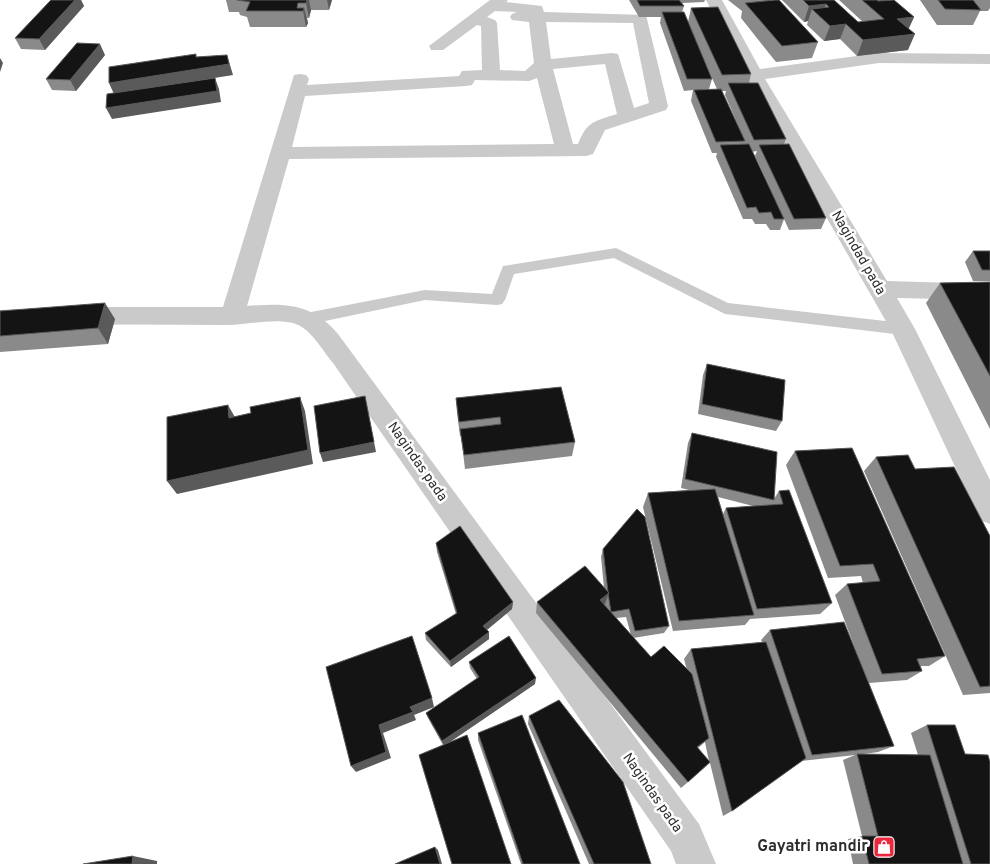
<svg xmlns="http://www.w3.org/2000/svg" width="990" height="864" viewBox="0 0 990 864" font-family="Overpass,sans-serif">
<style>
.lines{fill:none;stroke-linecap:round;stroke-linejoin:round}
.lane{fill:#cacaca;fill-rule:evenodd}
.street{fill:#cacaca;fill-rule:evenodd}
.wall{fill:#8a8a8a;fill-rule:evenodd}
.shaded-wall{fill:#5a5a5a}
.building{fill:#141414;stroke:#5a5a5a}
.labels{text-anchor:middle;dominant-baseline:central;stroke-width:5;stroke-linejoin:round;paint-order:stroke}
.street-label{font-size:14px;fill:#2d2d2d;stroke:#fff}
.near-poi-label{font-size:16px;font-weight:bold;fill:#2d2d2d;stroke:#fff;text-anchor:end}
</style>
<rect width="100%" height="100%" fill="#fff"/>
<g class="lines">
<path class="lane" d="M 616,248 L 728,303 L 903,323 L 909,325 L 911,329 L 909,333 L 903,335 L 725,314 L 614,258 L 514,274 L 505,300 L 502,304 L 497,305 L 425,300 L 306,325 L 301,323 L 298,319 L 301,315 L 306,313 L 425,290 L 492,294 L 503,266 Z"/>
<path class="street" d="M 490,0 L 508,0 L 506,2 L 542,6 L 544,12 L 646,15 L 668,106 L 666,110 L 605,130 L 593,154 L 586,156 L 289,159 L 247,306 C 285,303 312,303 338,334 L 699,824 L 716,864 L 676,864 L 671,851 L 333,363 C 322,350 311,328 293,323 C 272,318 249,325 228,325 C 152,325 76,323 0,328 L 0,310 L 86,307 L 223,307 L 294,75 L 300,74 L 306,75 L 309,79 L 307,85 L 459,76 L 462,71 L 482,70 L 481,26 L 477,25 L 443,50 L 431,50 L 429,46 ZM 495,11 L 517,12 L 512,14 L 510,17 L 512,20 L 529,22 L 534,63 L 525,71 L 500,70 L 497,23 L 495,20 L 487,17 ZM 546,22 L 633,23 L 649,103 L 634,108 L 618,54 L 612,53 L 551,59 ZM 605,64 L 617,114 C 595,121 587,121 578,144 L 573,144 L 553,69 ZM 537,78 L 554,144 L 292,147 L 305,96 L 466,86 L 472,85 L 475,80 L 529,81 Z
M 706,0 L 722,0 L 760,69 L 879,53 L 990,54 L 990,64 L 879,63 L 765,79 L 887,281 L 990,284 L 990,300 L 897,298 L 915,329 L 990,480 L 990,524 L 980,520 L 891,330 L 750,84 Z"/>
</g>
<path class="wall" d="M 51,0 L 81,0 L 84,6 L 45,50 L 21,49 L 15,38 Z
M 226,0 L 332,0 L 329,10 L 311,10 L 309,18 L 307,18 L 308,23 L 306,27 L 250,27 L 247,17 L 240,15 L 239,12 L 229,12 Z
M 629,0 L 705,0 L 704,2 L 682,3 L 684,6 L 682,12 L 688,22 L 691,8 L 751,74 L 749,83 L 786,139 L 784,144 L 826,218 L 821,229 L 789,230 L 784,219 L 780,230 L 770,230 L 766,224 L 755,224 L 752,219 L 743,219 L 716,157 L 717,153 L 712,153 L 691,101 L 693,90 L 684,91 L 660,23 L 661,17 L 639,17 ZM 698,47 L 717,89 L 709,89 L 712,79 ZM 722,91 L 726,91 L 725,95 L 741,132 ZM 757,151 L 755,156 L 772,192 L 752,152 Z
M 728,0 L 769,0 L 818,42 L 812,58 L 776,62 L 741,18 L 742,11 Z
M 782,0 L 834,0 L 858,22 L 863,22 L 839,0 L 894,0 L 914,17 L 909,28 L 908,50 L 857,56 L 840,39 L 824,41 L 807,25 L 808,21 L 804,22 Z
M 920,0 L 990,0 L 990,8 L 988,11 L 980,11 L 973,25 L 937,25 Z
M 105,55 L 76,91 L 52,90 L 46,79 Z
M 973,251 L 990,251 L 990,281 L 973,281 L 965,262 Z
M 990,282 L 990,429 L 926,303 L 940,283 Z
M 0,311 L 115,319 L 108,344 L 0,352 Z
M 707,364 L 782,421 L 776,431 L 698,414 L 703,375 Z
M 456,398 L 575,442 L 572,456 L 465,469 L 461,436 L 460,436 L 457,413 Z
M 692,433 L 774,499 L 779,491 L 832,603 L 820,614 L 750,619 L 745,625 L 673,631 L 643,507 L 648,493 L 689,490 L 681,488 L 688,443 ZM 718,497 L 753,506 L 726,508 L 723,514 Z
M 795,451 L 945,656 L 929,666 L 921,666 L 922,671 L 907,680 L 869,683 L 894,746 L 878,752 L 864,754 L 918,755 L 911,733 L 927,725 L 990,864 L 853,864 L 848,839 L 862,836 L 843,760 L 855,755 L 801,761 L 732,811 L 723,816 L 710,763 L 688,782 L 681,788 L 536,613 L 537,602 L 604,588 L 601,557 L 603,549 L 669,626 L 664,633 L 633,638 L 651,657 L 687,670 L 684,659 L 691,649 L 762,642 L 761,640 L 770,630 L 859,659 L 835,595 L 847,584 L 863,583 L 861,576 L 828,578 L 786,465 ZM 626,617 L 631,635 L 616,618 ZM 705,742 L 707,752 L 709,761 L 698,748 Z
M 876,457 L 915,469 L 990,536 L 990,693 L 963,695 L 864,471 Z
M 436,543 L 513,602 L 512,609 L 487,630 L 489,632 L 489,639 L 451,667 L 426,640 L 425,633 L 456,614 L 437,552 Z
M 469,662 L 535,684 L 447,744 L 443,745 L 428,718 L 426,713 L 477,679 L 470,668 Z
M 529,716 L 651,864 L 589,864 L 528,724 Z
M 478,733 L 580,864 L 521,864 L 478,740 Z"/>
<path class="shaded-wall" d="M 75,0 L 81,0 L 84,6 L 45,50 L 39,39 Z
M 307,0 L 309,0 L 311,10 L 309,18 L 306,3 Z
M 327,0 L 332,0 L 329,10 Z
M 826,4 L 821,18 L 812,9 L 808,21 L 804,22 L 809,6 Z
M 304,8 L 308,23 L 306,27 L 303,11 Z
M 914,17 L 907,32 L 897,19 Z
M 846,24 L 840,39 L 824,41 L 830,26 Z
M 915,34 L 908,50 L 857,56 L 863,40 Z
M 100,44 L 105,55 L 76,91 L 70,80 Z
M 227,55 L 233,75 L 114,94 L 109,83 Z
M 0,58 L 3,63 L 0,72 Z
M 215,78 L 219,89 L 221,102 L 112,119 L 106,108 Z
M 105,303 L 115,319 L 108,344 L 98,328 Z
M 365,396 L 376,452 L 323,462 L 320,453 Z
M 300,397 L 305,411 L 313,464 L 177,494 L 167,481 Z
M 228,405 L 236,419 L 229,418 Z
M 609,593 L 605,604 L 596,611 L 600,600 Z
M 513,602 L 512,609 L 483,633 L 483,626 Z
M 489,632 L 489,639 L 451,667 L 450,661 Z
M 536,678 L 535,684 L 444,746 L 442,741 Z
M 432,698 L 434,707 L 414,715 L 410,707 Z
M 413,712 L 416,720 L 383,733 L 391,758 L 356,772 L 351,766 L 379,725 Z
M 435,847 L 438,850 L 442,864 L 440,864 Z
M 133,856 L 157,861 L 157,864 L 132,864 Z"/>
<path class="building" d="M 51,0 L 75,0 L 39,39 L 15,38 Z
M 237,0 L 307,0 L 306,3 L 298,3 L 297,8 L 304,8 L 303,11 L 246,11 L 250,2 Z
M 637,0 L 679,0 L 684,6 L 640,6 Z
M 775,0 L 779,0 L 818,42 L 782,46 L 745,3 Z
M 803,0 L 834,0 L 858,22 L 884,19 L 862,0 L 877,0 L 878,1 L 894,0 L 914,17 L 897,19 L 915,34 L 863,40 L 846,24 L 830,26 L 812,9 L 829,7 L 826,4 L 809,6 Z
M 938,0 L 973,0 L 981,10 L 945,9 Z
M 718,7 L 751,74 L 722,75 L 691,8 Z
M 662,12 L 684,12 L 712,79 L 687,79 Z
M 77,43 L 100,44 L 70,80 L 46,79 Z
M 196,54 L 196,57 L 227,55 L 229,64 L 109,83 L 109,67 Z
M 215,78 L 217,91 L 106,108 L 107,94 Z
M 728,83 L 758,83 L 786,139 L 754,140 Z
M 721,89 L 745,141 L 716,142 L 694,90 Z
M 749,144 L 784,219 L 774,219 L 771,212 L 759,213 L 756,207 L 747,208 L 720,145 Z
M 789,144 L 826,218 L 794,219 L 759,145 Z
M 973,251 L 990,251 L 990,270 L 982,270 Z
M 990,282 L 990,376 L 940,283 Z
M 105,303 L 98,328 L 0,336 L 0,311 Z
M 707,364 L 785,380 L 782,421 L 702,404 Z
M 561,387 L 575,442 L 464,455 L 460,429 L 501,424 L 500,417 L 459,422 L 456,398 Z
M 365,396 L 374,442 L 320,453 L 314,406 Z
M 300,397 L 308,450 L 167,481 L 167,417 L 228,405 L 229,418 L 251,413 L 250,407 Z
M 692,433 L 777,452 L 774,500 L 685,479 Z
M 852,448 L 945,656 L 917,659 L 922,671 L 882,674 L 847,584 L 880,581 L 873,564 L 840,566 L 795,451 Z
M 908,455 L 915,469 L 954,467 L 990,536 L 990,686 L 980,687 L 876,457 Z
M 715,489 L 754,615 L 679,621 L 648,493 Z
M 789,490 L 832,603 L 757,609 L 726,508 L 783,504 L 779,491 Z
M 637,509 L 645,517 L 669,626 L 635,631 L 629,609 L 611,612 L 608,593 L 609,593 L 608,592 L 603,549 Z
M 460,526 L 513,602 L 483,626 L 489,632 L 450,661 L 425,633 L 457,613 L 436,543 Z
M 585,566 L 609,593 L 600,600 L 651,657 L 664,646 L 692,674 L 709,738 L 697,747 L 710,762 L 688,782 L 537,602 Z
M 844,622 L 894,746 L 812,755 L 770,630 Z
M 412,636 L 432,698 L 410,707 L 413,712 L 379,725 L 386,752 L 351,766 L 326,667 Z
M 509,636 L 536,678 L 442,741 L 426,713 L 479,677 L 469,662 Z
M 766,642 L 806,758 L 732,811 L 691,649 Z
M 559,700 L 623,782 L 651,864 L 594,864 L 529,716 Z
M 522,715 L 580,864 L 523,864 L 478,733 Z
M 927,725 L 955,725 L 965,754 L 988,755 L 990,762 L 990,864 L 971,864 Z
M 467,735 L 511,864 L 452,864 L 419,755 Z
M 857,754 L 930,755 L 963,864 L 869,864 L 862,836 L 878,836 Z
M 435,847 L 440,864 L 395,864 Z
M 133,856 L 132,864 L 83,864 Z"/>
<defs>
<g id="shop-square" transform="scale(1.125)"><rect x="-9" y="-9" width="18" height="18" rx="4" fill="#ec283e" stroke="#fff"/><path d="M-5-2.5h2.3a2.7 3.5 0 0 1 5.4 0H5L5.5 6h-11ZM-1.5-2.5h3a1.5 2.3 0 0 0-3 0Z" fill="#fff"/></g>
</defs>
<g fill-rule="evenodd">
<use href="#shop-square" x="884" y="847"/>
</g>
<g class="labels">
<g class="street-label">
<text transform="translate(858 253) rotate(60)">Nagindad pada</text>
<text transform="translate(417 462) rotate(55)">Nagindas pada</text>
<text transform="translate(652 793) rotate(55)">Nagindas pada</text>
</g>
<g class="near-poi-label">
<text x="868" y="847">Gayatri mandir</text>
</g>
</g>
</svg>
